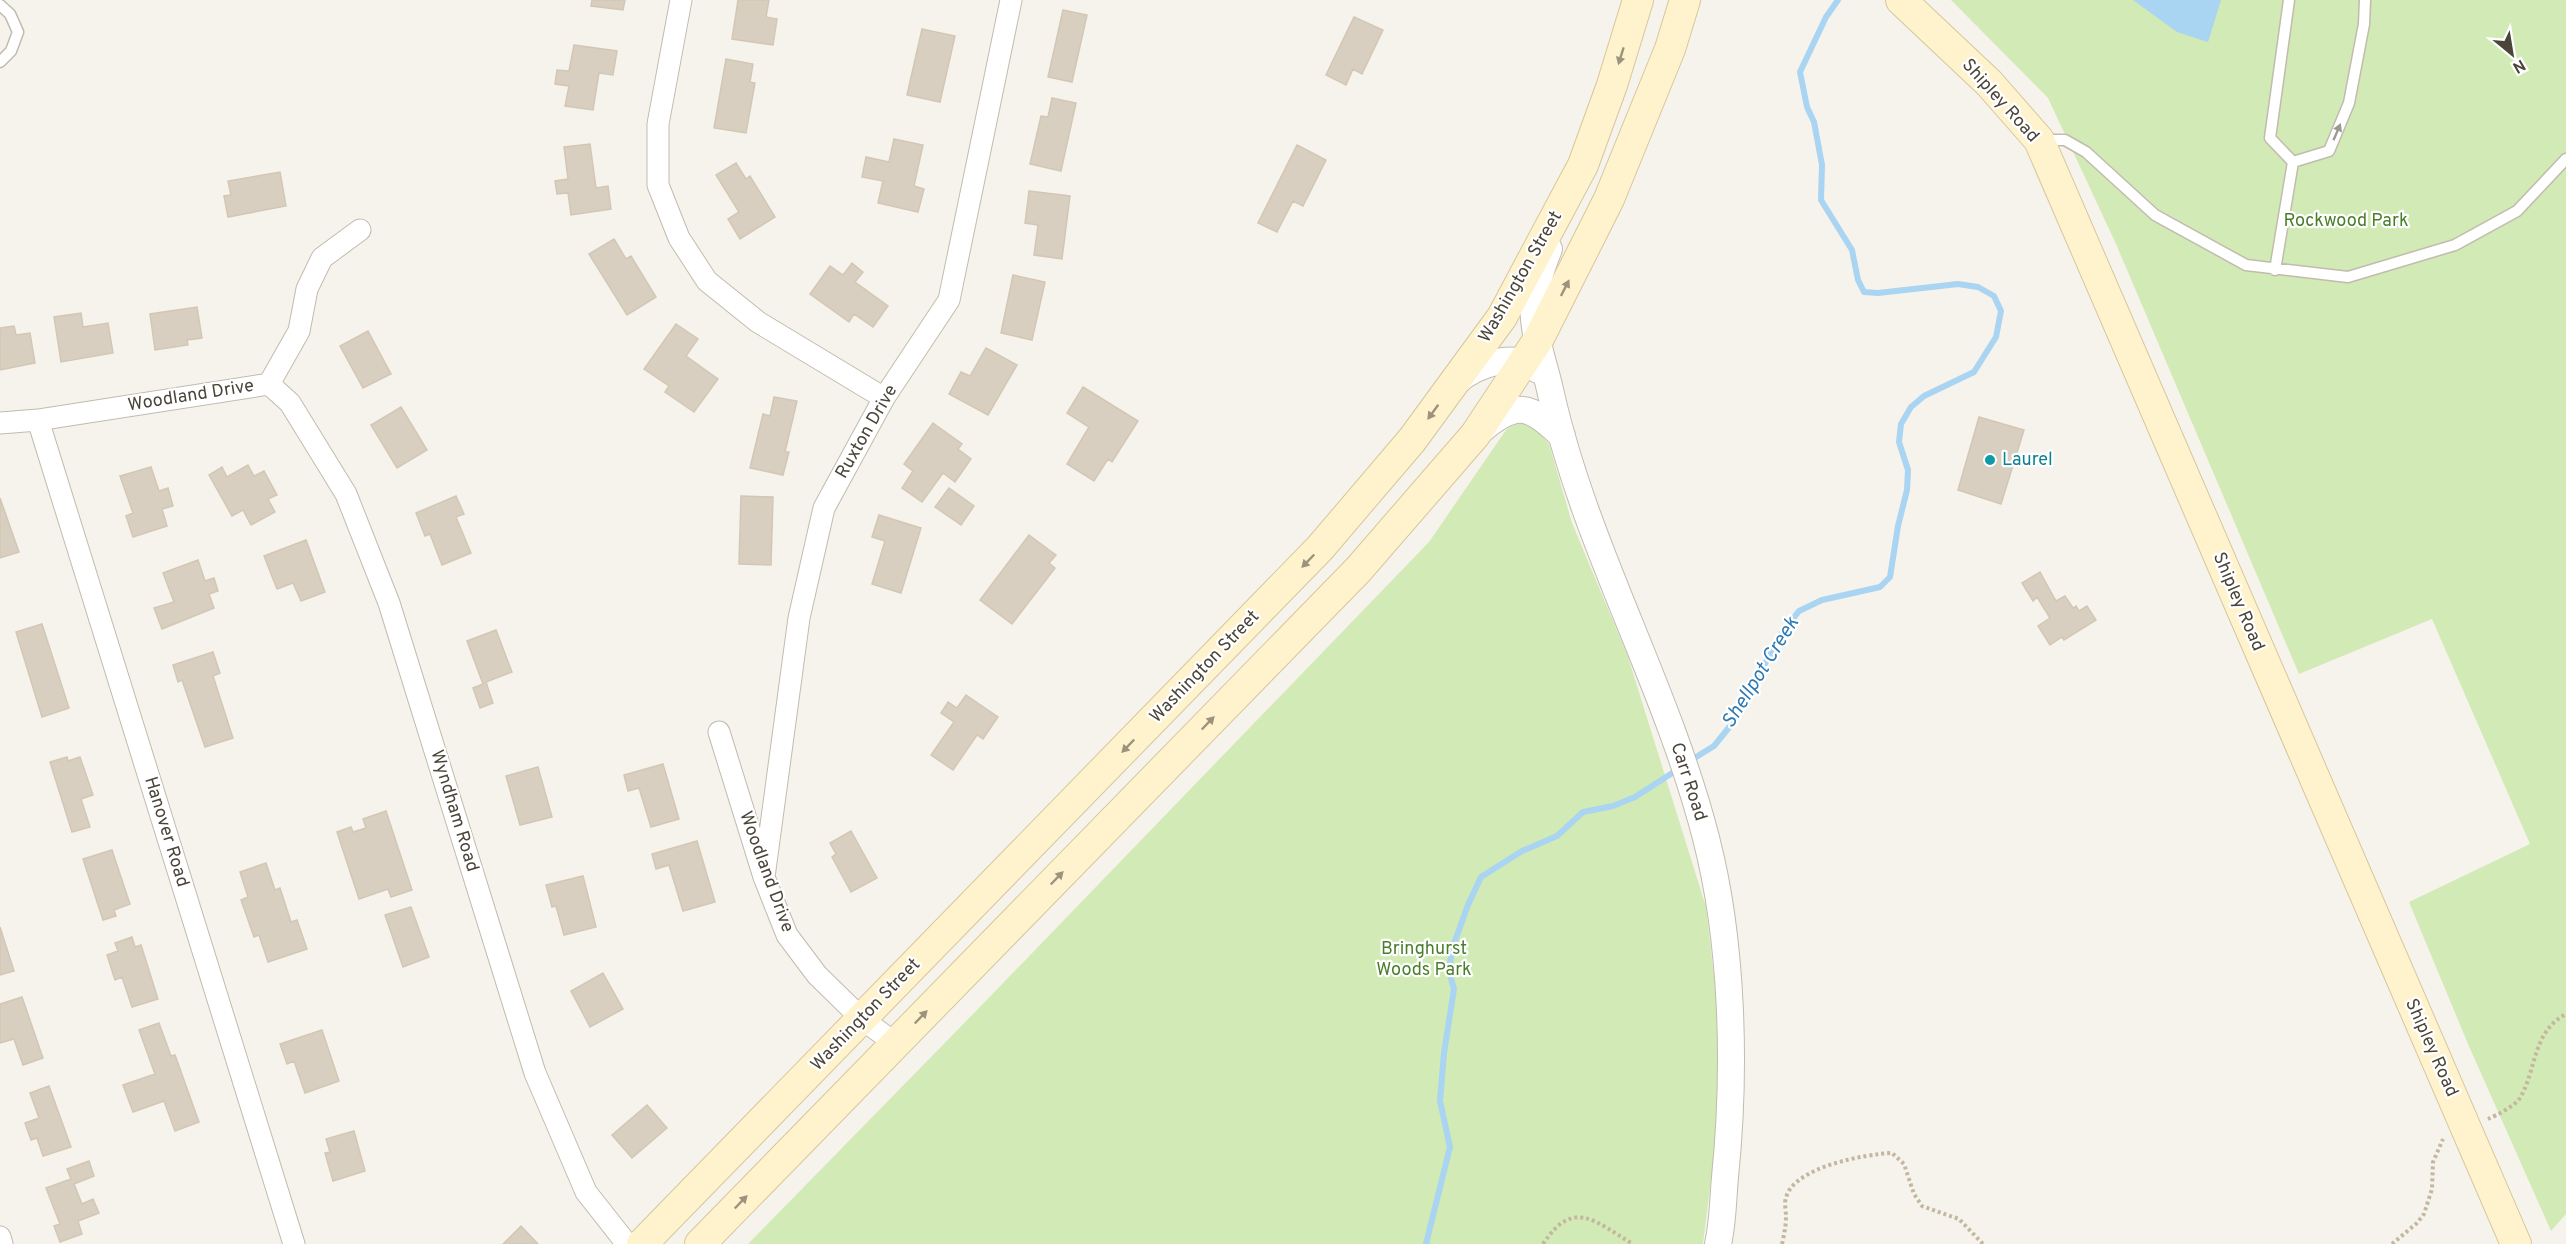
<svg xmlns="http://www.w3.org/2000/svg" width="2566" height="1244" viewBox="0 0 2566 1244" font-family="Overpass,sans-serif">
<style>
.green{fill:#d2eab5}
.water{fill:#a9d4f2}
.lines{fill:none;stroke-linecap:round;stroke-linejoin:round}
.stream{stroke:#a9d4f2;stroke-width:6}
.building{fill:#d8cfc1;stroke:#d3c7b4;stroke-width:1.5}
.service-casing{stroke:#c2bbae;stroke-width:13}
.minor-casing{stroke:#c2bbae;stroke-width:23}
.tertiary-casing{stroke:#c2bbae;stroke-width:28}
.secondary-casing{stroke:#d6c79b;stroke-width:32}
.path{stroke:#c4b79f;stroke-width:4;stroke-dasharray:3 3;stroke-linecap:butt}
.service{stroke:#fff;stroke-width:10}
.minor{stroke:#fff;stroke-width:21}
.tertiary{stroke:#fff;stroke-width:26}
.secondary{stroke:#fff3cd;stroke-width:30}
.oneway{fill:#9c937c}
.oneway2{fill:#9c9892}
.culture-dot{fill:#0f9aa8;stroke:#fff;stroke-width:2}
.labels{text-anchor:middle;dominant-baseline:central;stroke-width:4.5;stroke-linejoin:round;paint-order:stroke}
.street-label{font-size:18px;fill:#4b4439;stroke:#fff}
.park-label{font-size:18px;fill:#4a7f2a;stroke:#fff}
.culture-label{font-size:18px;fill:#0d838f;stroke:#fff;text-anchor:start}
.water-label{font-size:20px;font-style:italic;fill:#2e7ab2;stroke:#fff}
</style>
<rect width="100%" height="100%" fill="#f6f3ec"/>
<path class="green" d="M 1951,0 L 2566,0 L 2566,1214 L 2551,1231 L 2468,1044 L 2409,902 L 2530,844 L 2432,619 L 2299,674 L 2116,244 L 2048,98 Z
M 1517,422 L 1530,423 L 1549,444 L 1572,523 L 1628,657 L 1706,907 L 1718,1011 L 1717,1130 L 1703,1244 L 748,1244 L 978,1009 L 1429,542 L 1506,430 Z"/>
<path class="water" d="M 2133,0 L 2221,0 L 2208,42 L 2177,32 Z"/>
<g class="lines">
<path class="stream" d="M 1688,762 L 1714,746 L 1731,725 L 1782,633 L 1799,611 L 1822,600 L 1880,587 L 1890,577 L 1898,526 L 1907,490 L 1908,470 L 1899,442 L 1901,424 L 1911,407 L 1924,396 L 1974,372 L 1996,337 L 2001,311 L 1994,296 L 1978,287 L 1958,284 L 1878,293 L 1864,292 L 1858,280 L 1852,250 L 1821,200 L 1822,165 L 1814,122 L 1807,107 L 1800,72 L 1826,17 L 1838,0
M 1426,1244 L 1450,1147 L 1440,1101 L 1444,1053 L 1454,989 L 1449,971 L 1452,949 L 1468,905 L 1481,877 L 1522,851 L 1557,836 L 1583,812 L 1613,806 L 1635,797 L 1680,768"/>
</g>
<path class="building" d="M 592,0 L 625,0 L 623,10 L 591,6 Z
M 738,0 L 769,0 L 766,17 L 777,19 L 773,45 L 732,39 Z
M 1063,10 L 1087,15 L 1072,82 L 1048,77 Z
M 1354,17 L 1383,30 L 1362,74 L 1353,69 L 1346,85 L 1326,75 Z
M 922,29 L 955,36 L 940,102 L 907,95 Z
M 574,45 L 617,51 L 613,75 L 599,73 L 593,110 L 565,106 L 569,86 L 555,84 L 557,70 L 569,71 Z
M 726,59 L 753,64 L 750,82 L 755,83 L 746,133 L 714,128 Z
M 1052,98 L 1076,103 L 1061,171 L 1030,164 L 1041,116 L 1048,117 Z
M 894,139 L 923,145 L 914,186 L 924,189 L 918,212 L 878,203 L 883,181 L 862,177 L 866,157 L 889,162 Z
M 590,144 L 596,188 L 608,186 L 611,209 L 571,215 L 568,193 L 557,194 L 555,181 L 568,179 L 564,147 Z
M 1297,145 L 1326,160 L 1303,206 L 1293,201 L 1277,232 L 1258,223 Z
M 736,163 L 746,179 L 750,176 L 775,217 L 740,239 L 728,219 L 739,212 L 716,175 Z
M 280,172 L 286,206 L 228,217 L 224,196 L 231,195 L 228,181 Z
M 1029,191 L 1070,196 L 1062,259 L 1034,255 L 1038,225 L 1025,223 Z
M 614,239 L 626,259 L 631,256 L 656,297 L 627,315 L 589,254 Z
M 852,263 L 863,272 L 855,282 L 888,306 L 873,327 L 854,314 L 849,322 L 810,294 L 830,266 L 843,275 Z
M 1013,275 L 1045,282 L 1032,340 L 1001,333 Z
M 197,307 L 202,338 L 187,340 L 188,345 L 155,350 L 150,314 Z
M 81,313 L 83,327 L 108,323 L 113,353 L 61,362 L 54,317 Z
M 676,324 L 698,339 L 686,356 L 718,379 L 694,412 L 665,392 L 669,386 L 644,369 Z
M 14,326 L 16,335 L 30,333 L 35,363 L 0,370 L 0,328 Z
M 368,331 L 391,374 L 363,388 L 340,346 Z
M 986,348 L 1017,365 L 988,415 L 949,394 L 961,372 L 970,376 Z
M 1083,387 L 1138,421 L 1112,462 L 1108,459 L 1094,481 L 1067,464 L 1089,427 L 1067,413 Z
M 774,397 L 797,401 L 785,452 L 789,452 L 783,475 L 750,468 L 763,414 L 770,416 Z
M 401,407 L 427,450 L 397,468 L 371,425 Z
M 1979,417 L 2024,430 L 2001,504 L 1958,490 Z
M 933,423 L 962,444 L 958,449 L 971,459 L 955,482 L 943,473 L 922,502 L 902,488 L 913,471 L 904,464 Z
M 248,465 L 254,476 L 264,471 L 277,495 L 268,499 L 275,512 L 251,525 L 243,510 L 232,516 L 209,475 L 222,467 L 227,477 Z
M 151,467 L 159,491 L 168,488 L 173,506 L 162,509 L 167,526 L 133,537 L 126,516 L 133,513 L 120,476 Z
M 949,488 L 974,506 L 961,525 L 935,507 Z
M 456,496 L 464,514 L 456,517 L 471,553 L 442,565 L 430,534 L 425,536 L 416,513 Z
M 741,496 L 773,497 L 771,565 L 739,564 Z
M 0,498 L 19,552 L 0,558 Z
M 879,515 L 921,528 L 901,593 L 872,584 L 885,541 L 872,537 Z
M 1029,535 L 1056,555 L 1049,563 L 1055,568 L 1012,624 L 980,600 Z
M 306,540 L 325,592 L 301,601 L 293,583 L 277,589 L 264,556 Z
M 198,560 L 205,581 L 214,578 L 218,591 L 209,594 L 214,608 L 162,629 L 154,608 L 174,602 L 163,573 Z
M 2040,572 L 2056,601 L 2065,596 L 2073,608 L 2076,606 L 2079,611 L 2087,606 L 2096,620 L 2064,640 L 2062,637 L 2050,645 L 2038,626 L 2050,618 L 2037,597 L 2033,601 L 2022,583 Z
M 42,624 L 69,708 L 42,717 L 16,632 Z
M 496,630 L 512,672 L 486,682 L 493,703 L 480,708 L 473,688 L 483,684 L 467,641 Z
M 213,652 L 220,673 L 213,676 L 233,738 L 205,747 L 182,680 L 178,682 L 173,665 Z
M 966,695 L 998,717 L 983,739 L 977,735 L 953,770 L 931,755 L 954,722 L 941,713 L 948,702 L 957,708 Z
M 67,757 L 68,761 L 80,757 L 93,795 L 81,799 L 90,827 L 72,832 L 50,762 Z
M 663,764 L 679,819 L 651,827 L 639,788 L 628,791 L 624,775 Z
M 538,767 L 552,817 L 520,825 L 506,776 Z
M 386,811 L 412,890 L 391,897 L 388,889 L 359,899 L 337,832 L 351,827 L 353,832 L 366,828 L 363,819 Z
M 851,831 L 877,878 L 851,892 L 832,857 L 836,854 L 830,843 Z
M 697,841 L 715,902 L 683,911 L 669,865 L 656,869 L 652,854 Z
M 112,850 L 130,904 L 114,910 L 116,916 L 103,920 L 83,859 Z
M 266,863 L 275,890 L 280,888 L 291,922 L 297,920 L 307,949 L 268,962 L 259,935 L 254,937 L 241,900 L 248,897 L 240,872 Z
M 583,876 L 596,927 L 564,935 L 556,906 L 552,907 L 546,885 Z
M 411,907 L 429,957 L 403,967 L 385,915 Z
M 0,927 L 14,971 L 0,975 Z
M 132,937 L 135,947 L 141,945 L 158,999 L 132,1007 L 122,977 L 115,980 L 107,955 L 118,951 L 115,943 Z
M 603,973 L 623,1009 L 590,1027 L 571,991 Z
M 22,997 L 43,1058 L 23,1065 L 14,1039 L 0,1043 L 0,1004 Z
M 159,1023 L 171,1056 L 175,1055 L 199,1122 L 175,1131 L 164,1101 L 133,1112 L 123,1085 L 155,1074 L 139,1030 Z
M 322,1030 L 339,1081 L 305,1093 L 294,1061 L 287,1064 L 280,1044 Z
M 49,1086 L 71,1147 L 43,1156 L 37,1138 L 31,1140 L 25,1123 L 39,1118 L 30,1093 Z
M 647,1105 L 667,1128 L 632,1158 L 612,1135 Z
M 354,1131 L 365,1171 L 333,1181 L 325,1153 L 330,1152 L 326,1139 Z
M 89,1161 L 94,1176 L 74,1184 L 82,1204 L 93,1199 L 99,1213 L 78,1221 L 82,1234 L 60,1242 L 54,1226 L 60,1224 L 46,1188 L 71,1179 L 67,1169 Z
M 521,1226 L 538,1244 L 503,1244 Z"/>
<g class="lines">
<g class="service-casing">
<path id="service" d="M 0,5 L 10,14 L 18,32 L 11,51 L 0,62
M 2042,140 L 2065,140 L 2086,152 L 2155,215 L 2246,265 L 2348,277 L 2455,245 L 2517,211 L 2566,159
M 2293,162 L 2329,151 L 2349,103 L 2364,24 L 2365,0
M 2275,270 L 2293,162 L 2270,138 L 2289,0"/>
</g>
<g class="minor-casing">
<path id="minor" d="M 681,0 L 658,124 L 658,185 L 679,238 L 707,281 L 758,322 L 884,398
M 269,384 L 290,403 L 346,494 L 389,603 L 535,1073 L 586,1192 L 627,1244
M 38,420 L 294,1244
M 0,423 L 38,420 L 269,384 L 299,331 L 307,289 L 322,258 L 360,230
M 719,732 L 764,877 L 787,935 L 817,975 L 862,1019 L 896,1044
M 764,877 L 799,618 L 824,508 L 884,398 L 949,300 L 1011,0
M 0,1237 L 2,1244"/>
</g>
<g class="tertiary-casing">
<path id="tertiary" d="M 1549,249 C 1540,271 1532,295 1534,319 C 1536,344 1546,370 1551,394 C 1586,548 1667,686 1706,838 C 1733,942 1736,1070 1725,1177 C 1723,1199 1723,1222 1718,1244
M 1456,382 C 1477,364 1514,351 1538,370
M 1480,431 C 1516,400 1530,404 1562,436"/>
</g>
<g class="secondary-casing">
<path id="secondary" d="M 1901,0 L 1989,83 L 2039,140 L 2516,1244
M 642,1244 L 1320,548 L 1412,440 L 1502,317 L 1583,165 L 1612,85 L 1638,0
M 700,1244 L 1358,570 L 1475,435 L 1538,340 L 1609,199 L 1670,49 L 1685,0"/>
</g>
<path class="path" d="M 2488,1119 C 2497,1115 2515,1106 2520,1098 C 2537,1069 2532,1032 2566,1014
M 1543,1244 C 1574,1197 1595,1222 1633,1244
M 1782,1244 C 1784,1235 1786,1226 1786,1216 C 1786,1211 1784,1203 1786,1198 C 1793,1167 1866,1154 1892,1153 L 1904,1164 L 1914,1194 L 1922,1206 L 1959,1219 L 1983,1244
M 2392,1244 L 2417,1223 L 2424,1214 L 2432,1189 L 2433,1162 L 2443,1139"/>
<use href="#service" class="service"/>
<use href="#minor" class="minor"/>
<use href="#tertiary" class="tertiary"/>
<use href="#secondary" class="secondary"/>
</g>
<defs><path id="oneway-solid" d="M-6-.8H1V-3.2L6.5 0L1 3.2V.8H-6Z" transform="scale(1.5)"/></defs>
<g class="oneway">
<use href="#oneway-solid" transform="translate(1621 56) rotate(107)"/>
<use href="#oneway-solid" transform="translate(1565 288) rotate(-63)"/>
<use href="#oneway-solid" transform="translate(1433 412) rotate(126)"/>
<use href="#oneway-solid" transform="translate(1308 561) rotate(134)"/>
<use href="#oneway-solid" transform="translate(1208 723) rotate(-46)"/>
<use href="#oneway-solid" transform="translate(1128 746) rotate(134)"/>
<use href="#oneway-solid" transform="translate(1057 878) rotate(-46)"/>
<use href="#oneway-solid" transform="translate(921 1017) rotate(-46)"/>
<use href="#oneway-solid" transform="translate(741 1202) rotate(-46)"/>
</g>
<use class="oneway2" href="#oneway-solid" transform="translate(2337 132) rotate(-67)"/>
<circle class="culture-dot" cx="1990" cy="460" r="6"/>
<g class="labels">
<g class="street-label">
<text transform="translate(2000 101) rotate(48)">Shipley Road</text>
<text transform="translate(1521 277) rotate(-60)">Washington Street</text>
<text transform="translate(191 396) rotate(-9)">Woodland Drive</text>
<text transform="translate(867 432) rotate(-60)">Ruxton Drive</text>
<text transform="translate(2238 602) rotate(67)">Shipley Road</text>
<text transform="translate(1205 667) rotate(-46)">Washington Street</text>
<text transform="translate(1688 782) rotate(72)">Carr Road</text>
<text transform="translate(454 811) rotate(73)">Wyndham Road</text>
<text transform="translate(166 832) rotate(73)">Hanover Road</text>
<text transform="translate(766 872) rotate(70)">Woodland Drive</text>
<text transform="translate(866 1015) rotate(-46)">Washington Street</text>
<text transform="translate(2431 1048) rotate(66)">Shipley Road</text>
</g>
<g class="park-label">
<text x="2346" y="221">Rockwood Park</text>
<text x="1424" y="949">Bringhurst<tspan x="1424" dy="21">Woods Park</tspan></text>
</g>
<g class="culture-label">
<text x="2002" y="460">Laurel</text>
</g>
<g class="water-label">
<text transform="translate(1761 673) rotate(-58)">Shellpot Creek</text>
</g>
</g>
<g transform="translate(2512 54) rotate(150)" stroke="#ffffff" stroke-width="4.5" paint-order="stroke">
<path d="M0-4.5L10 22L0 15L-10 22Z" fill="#4b4439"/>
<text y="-9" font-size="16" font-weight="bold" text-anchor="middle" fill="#4b4439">N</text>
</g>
</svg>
